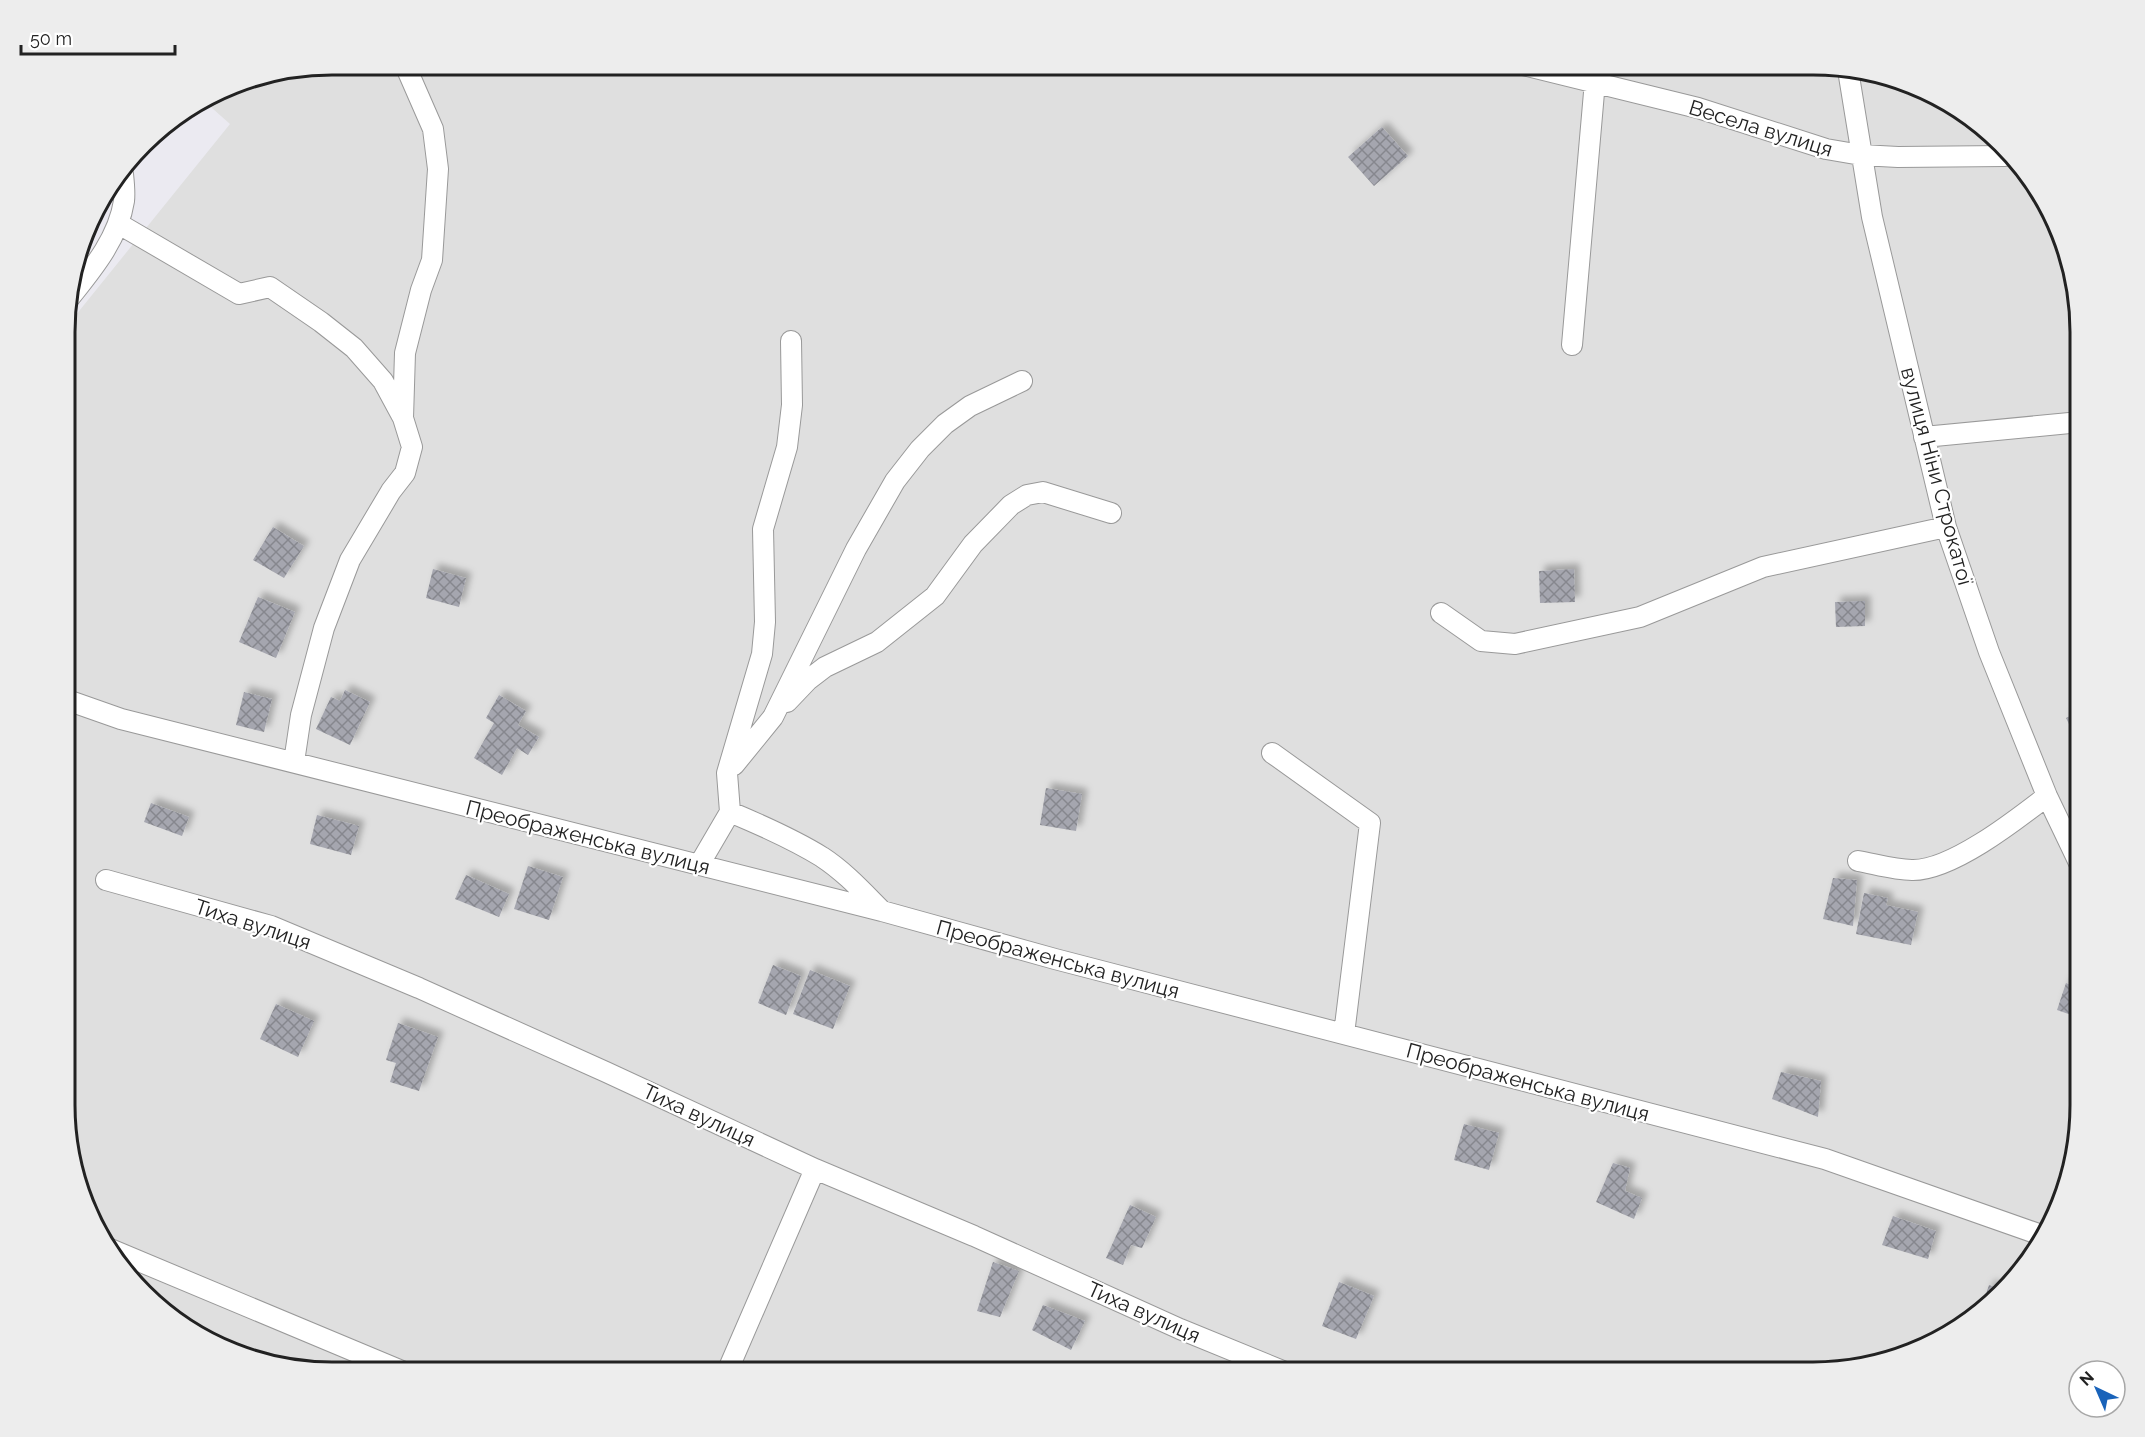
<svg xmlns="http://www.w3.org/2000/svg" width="2145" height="1437" viewBox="0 0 2145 1437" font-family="Raleway,sans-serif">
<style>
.residential{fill:#dfdfdf}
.building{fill:url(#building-cross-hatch);filter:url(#shadow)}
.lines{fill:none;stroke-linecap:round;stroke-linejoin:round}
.minor-casing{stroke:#999;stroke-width:22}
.minor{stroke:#fff;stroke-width:20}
.labels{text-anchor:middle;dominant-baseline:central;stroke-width:4.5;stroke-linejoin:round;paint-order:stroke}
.street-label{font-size:21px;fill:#222;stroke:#fff}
.rim{fill:none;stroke:#222;stroke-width:3}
</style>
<defs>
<pattern id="building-cross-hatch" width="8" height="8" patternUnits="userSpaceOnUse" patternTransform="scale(1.5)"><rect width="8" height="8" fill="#a5a6af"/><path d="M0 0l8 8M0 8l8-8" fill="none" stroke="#86878e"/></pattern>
<filter id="shadow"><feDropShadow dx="5.5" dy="-5.5" stdDeviation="3" flood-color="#0004"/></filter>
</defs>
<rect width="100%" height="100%" fill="#ebeaf1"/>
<path class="residential" d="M 332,65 L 1813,65 L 1898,79 L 1962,110 L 2045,199 L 2080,315 L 2080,1122 L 2066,1190 L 2035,1254 L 1946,1337 L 1830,1372 L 332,1372 L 247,1358 L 183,1327 L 101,1239 L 67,1139 L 67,326 L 230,124 L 204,101 L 230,85 Z"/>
<path class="building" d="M 1947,103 L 1962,110 L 1967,116 L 1945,111 Z
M 1382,127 L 1408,156 L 1374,186 L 1348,157 Z
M 273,527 L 304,546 L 284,578 L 253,560 Z
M 433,569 L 466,578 L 459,607 L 426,598 Z
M 1574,569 L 1575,602 L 1540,603 L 1539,571 Z
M 258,597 L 295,612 L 276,658 L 239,642 Z
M 1865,601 L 1865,626 L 1836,627 L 1835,602 Z
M 345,690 L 370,702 L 350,745 L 316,729 L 331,697 L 340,701 Z
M 244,692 L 272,699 L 264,732 L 236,725 Z
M 499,695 L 526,711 L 518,725 L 539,737 L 528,755 L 517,748 L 502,775 L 474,758 L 494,723 L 486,718 Z
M 2080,711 L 2080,746 L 2066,718 Z
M 1046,788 L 1082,794 L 1076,831 L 1040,825 Z
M 151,803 L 189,817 L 182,836 L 144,822 Z
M 317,815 L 359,826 L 351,855 L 310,844 Z
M 528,866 L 563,877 L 549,920 L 514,909 Z
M 466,875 L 509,894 L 499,917 L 455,899 Z
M 1833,878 L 1857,880 L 1853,926 L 1823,919 Z
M 1864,893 L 1888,898 L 1886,905 L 1918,912 L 1911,945 L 1856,934 Z
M 773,965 L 801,976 L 786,1015 L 758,1003 Z
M 810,970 L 850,986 L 833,1029 L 793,1014 Z
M 2066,983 L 2080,989 L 2080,1018 L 2057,1010 Z
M 276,1004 L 314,1021 L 298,1057 L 260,1039 Z
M 398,1023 L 438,1037 L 419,1091 L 390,1082 L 396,1063 L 386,1060 Z
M 1781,1072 L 1821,1081 L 1818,1117 L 1772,1099 Z
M 1464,1124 L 1499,1133 L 1489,1170 L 1454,1160 Z
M 1613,1163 L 1630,1168 L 1625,1191 L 1642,1198 L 1634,1219 L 1596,1202 Z
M 1130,1205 L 1156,1217 L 1142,1248 L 1131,1245 L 1123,1265 L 1106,1258 Z
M 1893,1216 L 1936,1231 L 1928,1259 L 1882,1245 Z
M 993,1262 L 1019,1271 L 1000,1317 L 977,1311 Z
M 1339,1282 L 1374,1296 L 1356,1339 L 1322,1326 Z
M 1989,1285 L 1998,1288 L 1983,1303 Z
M 1043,1305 L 1085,1321 L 1071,1350 L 1032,1330 Z"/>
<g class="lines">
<g class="minor-casing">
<path id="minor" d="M 1523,65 L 1698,108 L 1826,149 L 1861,155 L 1898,157 L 2005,156
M 1848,70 L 1872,217 L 1946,527 L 1989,652 L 2047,796 L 2080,865
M 119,224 L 239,294 L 270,287 L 321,322 L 354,348 L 383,381 L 403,418 L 412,447 L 405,473 L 391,491 L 350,560 L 324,628 L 301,715 L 294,762
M 67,301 C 90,272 118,240 124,201 C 125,193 124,183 123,174
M 1572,345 L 1595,81
M 403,418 L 405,353 L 421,290 L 432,260 L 438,169 L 433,129 L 405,65
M 1924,437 L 2080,422
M 1441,613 L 1481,641 L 1515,644 L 1640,617 L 1763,567 L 1946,527
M 67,700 L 121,719 L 882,911 L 1055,959 L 1825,1159 L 2044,1236
M 787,702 L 808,680 L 825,667 L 877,642 L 935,596 L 973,544 L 1011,505 L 1027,495 L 1043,492 L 1111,513
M 1272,753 L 1370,823 L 1344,1034
M 734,765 L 773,717 L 856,549 L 895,481 L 920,449 L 945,424 L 970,406 L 1022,381
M 730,812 C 761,825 793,839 822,857 C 845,872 863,892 882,911
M 1858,861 C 1875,864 1894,870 1912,870 C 1951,871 2016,820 2047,796
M 699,865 L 730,812 L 727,773 L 762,654 L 765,622 L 763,529 L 787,447 L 792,405 L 791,341
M 106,880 L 271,926 L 419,988 L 606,1072 L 815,1169 L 974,1236 L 1180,1329 L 1285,1372
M 110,1249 L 404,1372
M 727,1372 L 815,1169"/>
</g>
<use href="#minor" class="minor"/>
</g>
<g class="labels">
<g class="street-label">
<text transform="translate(1761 128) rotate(17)">Весела вулиця</text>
<text transform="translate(1937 476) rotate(75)">вулиця Ніни Строкатої</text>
<text transform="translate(588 837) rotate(14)">Преображенська вулиця</text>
<text transform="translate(253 924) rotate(18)">Тиха вулиця</text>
<text transform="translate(1058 959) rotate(15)">Преображенська вулиця</text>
<text transform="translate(1528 1082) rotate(15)">Преображенська вулиця</text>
<text transform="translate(699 1115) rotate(25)">Тиха вулиця</text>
<text transform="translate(1144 1312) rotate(24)">Тиха вулиця</text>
</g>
</g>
<path d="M0 0H2145V1437H0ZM332 75H1813A257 257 0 0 1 2070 332V1105A257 257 0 0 1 1813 1362H332A257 257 0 0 1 75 1105V332A257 257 0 0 1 332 75Z" fill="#ededed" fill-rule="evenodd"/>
<path class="rim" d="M332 75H1813A257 257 0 0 1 2070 332V1105A257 257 0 0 1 1813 1362H332A257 257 0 0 1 75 1105V332A257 257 0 0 1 332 75Z"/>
<g transform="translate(2097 1389) rotate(316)"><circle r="28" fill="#ffffff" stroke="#a7a7a7" stroke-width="1.5"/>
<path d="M0-4.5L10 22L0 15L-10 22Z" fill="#1963ba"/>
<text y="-9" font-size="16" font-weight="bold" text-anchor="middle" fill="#222222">N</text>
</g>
<path d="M21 45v9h154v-9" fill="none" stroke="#222222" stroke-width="3"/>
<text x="30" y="45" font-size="18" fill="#222222" stroke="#ffffff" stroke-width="4.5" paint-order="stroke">50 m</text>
</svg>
